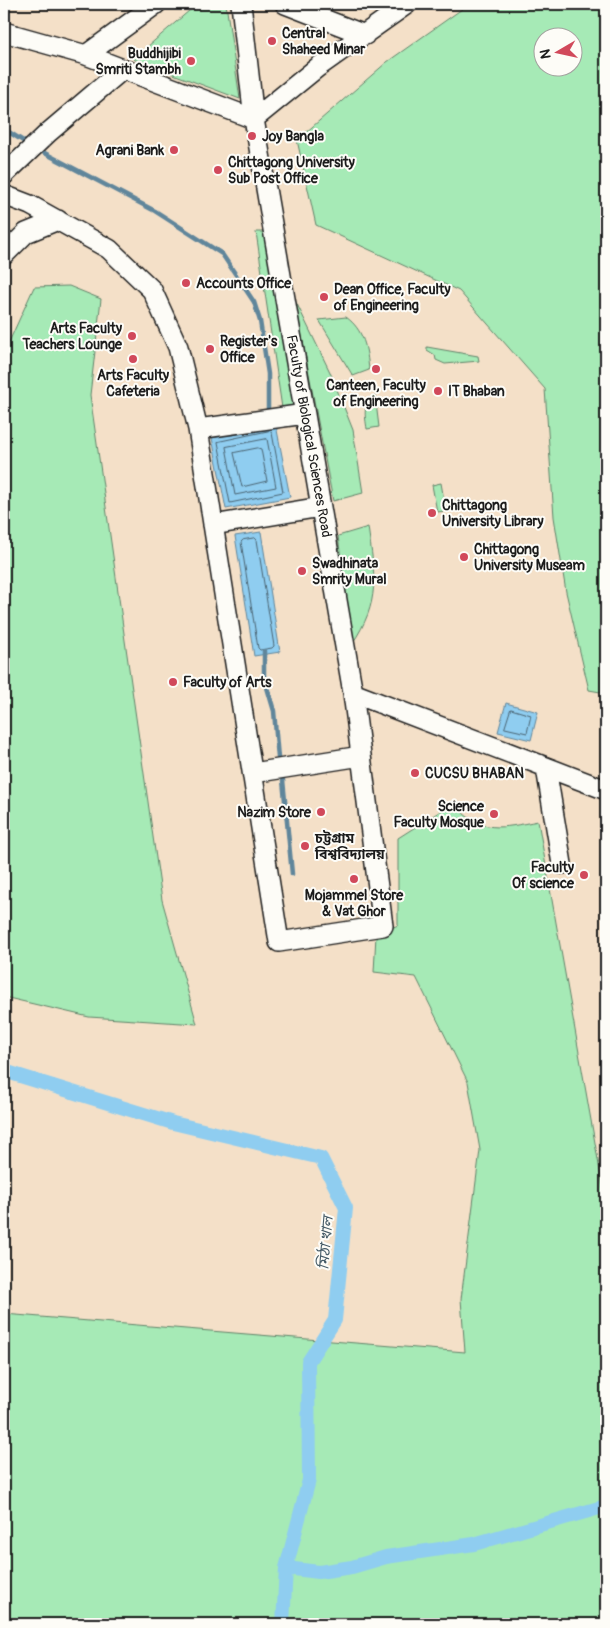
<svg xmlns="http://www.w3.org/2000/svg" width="610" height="1628" viewBox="0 0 610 1628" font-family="Pangolin,'Noto Sans Bengali',sans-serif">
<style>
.built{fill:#f4e0c8;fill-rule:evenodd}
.green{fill:#a6eab6;stroke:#618369;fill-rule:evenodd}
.water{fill:#8fcdf0;stroke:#61869b}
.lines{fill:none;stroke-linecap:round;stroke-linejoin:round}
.shore{stroke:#4a6371;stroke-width:1}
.stream{stroke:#61869b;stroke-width:4.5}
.canal{stroke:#8fcdf0;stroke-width:14}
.minor-casing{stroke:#1c1c1c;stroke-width:22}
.minor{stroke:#fdfcf7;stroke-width:19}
.poi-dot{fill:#d1495b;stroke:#fdfcf7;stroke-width:2}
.labels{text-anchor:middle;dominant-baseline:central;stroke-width:4;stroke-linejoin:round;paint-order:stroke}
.poi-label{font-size:14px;font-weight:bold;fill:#1c1c1c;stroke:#fdfcf7;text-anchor:start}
.street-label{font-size:14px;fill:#1c1c1c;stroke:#fdfcf7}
.water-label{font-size:15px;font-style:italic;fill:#445a66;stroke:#fdfcf7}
</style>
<rect width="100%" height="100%" fill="#f8ecdb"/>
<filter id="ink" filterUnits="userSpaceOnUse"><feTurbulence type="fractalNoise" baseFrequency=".02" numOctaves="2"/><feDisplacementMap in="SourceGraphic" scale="10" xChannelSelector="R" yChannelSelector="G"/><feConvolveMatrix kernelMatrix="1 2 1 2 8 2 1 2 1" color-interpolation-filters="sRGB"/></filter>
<g filter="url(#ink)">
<path class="built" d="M 4,4 L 606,4 L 606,1624 L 4,1624 ZM 542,38 L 572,38 L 572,68 L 542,68 Z"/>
<path class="green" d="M 197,4 L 226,4 L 240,99 L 133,59 Z
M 469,4 L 606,4 L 606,693 L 589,690 L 566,592 L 554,517 L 545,389 L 459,291 L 316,225 L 297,140 L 387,62 ZM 542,38 L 572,38 L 572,68 L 542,68 Z
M 256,232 L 271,232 L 298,407 L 282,408 Z
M 69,286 L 101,299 L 90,395 L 162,900 L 197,1024 L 89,1017 L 4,997 L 4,353 L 34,287 Z
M 295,300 L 330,372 L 353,430 L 363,493 L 333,501 Z
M 346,317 C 364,330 367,349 369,370 L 353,376 L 319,320 Z
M 427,347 L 478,356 L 479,361 L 445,364 L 436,360 L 435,355 L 427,350 Z
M 375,395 L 379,427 L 367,429 C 365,415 362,404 375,395 Z
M 441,483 L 446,511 L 437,512 L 432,485 Z
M 368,527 C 375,576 381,601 352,644 L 338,536 Z
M 453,803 C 481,835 501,828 538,821 L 606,1205 L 606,1624 L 4,1624 L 4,1314 L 465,1352 L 461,1299 L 480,1150 L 468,1082 L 416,977 L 374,972 L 376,935 L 398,925 L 398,838 Z"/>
<path class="water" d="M 276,425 L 290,497 L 226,509 L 212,438 Z
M 261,532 L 280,652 L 254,656 L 235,536 Z
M 506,703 L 538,712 L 531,740 L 498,732 Z"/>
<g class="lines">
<path class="shore" d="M 269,431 L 272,433 L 283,492 L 230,503 L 218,442 Z
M 267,439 L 276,487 L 235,495 L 226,447 Z
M 258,448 L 261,449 L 267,481 L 242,487 L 234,453 Z
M 255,538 L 257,540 L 274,646 L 272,648 L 260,650 L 258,648 L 241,542 L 243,540 Z
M 511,709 L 531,715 L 527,733 L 505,728 Z"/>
<path class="stream" d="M 4,129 L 28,144
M 37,149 L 155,211 L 222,254 L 254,302 L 260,321 L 268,374 L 268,415
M 264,651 L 264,677 L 274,711 L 278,758
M 283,780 L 292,874"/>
<path class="canal" d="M 4,1071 L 173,1123 L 321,1158 L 346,1208 L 335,1320 L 308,1362 L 309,1480 L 286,1568 L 283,1624
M 286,1568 L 319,1572 L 352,1567 L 386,1557 L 474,1544 L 606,1506"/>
<g class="minor-casing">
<path id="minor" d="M 285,4 L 365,35
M 4,32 L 86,55 L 254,119
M 86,55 L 156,4
M 254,119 L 318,67 L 407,4
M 4,175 L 49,132 L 122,70
M 4,195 L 30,205 L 109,249 L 152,290 L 178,347 L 198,429 L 279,942 L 383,926 L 353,693 L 254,119 L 241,4
M 4,255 L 26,233 L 58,220
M 198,429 L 305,414
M 213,525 L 321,507
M 353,693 L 606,790
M 546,768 L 562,864
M 253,773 L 361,756"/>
</g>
<use href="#minor" class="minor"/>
</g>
</g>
<g class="poi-dot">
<circle cx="272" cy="41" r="5"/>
<circle cx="191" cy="61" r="5"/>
<circle cx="252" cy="136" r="5"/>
<circle cx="174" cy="150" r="5"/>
<circle cx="218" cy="170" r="5"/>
<circle cx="186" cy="283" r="5"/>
<circle cx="324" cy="297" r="5"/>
<circle cx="132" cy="336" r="5"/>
<circle cx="210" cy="349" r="5"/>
<circle cx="133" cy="359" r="5"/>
<circle cx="376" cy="369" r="5"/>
<circle cx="438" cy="391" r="5"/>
<circle cx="432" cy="513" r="5"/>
<circle cx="464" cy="557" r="5"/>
<circle cx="302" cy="571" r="5"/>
<circle cx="173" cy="682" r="5"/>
<circle cx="415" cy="773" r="5"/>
<circle cx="321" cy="812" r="5"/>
<circle cx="494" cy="814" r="5"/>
<circle cx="305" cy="846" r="5"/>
<circle cx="584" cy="875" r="5"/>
<circle cx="354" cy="879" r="5"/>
</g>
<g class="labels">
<g class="poi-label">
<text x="282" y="33">Central<tspan x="282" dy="16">Shaheed Minar</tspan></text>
<text x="181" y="53" text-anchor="end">Buddhijibi<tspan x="181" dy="16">Smriti Stambh</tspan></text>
<text x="262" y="136">Joy Bangla</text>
<text x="164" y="150" text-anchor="end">Agrani Bank</text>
<text x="228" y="162">Chittagong University<tspan x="228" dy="16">Sub Post Office</tspan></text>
<text x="196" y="283">Accounts Office</text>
<text x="334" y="289">Dean Office, Faculty<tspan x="334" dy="16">of Engineering</tspan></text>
<text x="122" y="328" text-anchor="end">Arts Faculty<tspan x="122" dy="16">Teachers Lounge</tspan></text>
<text x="220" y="341">Register's<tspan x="220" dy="16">Office</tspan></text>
<text x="133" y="375" text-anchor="middle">Arts Faculty<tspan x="133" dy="16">Cafeteria</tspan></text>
<text x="376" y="385" text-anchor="middle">Canteen, Faculty<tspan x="376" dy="16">of Engineering</tspan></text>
<text x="448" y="391">IT Bhaban</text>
<text x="442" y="505">Chittagong<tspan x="442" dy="16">University Library</tspan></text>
<text x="474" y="549">Chittagong<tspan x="474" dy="16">University Museam</tspan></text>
<text x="312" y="563">Swadhinata<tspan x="312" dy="16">Smrity Mural</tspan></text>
<text x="183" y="682">Faculty of Arts</text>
<text x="425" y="773">CUCSU BHABAN</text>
<text x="484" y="806" text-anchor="end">Science<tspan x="484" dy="16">Faculty Mosque</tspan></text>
<text x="311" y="812" text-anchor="end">Nazim Store</text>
<text x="315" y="838">চট্টগ্রাম<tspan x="315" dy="16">বিশ্ববিদ্যালয়</tspan></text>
<text x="574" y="867" text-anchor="end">Faculty<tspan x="574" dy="16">Of science</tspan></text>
<text x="354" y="895" text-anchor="middle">Mojammel Store<tspan x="354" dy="16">&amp; Vat Ghor</tspan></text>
</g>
<g class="street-label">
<text transform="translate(309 436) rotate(80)">Faculty of Biological Sciences Road</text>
</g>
<g class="water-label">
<text transform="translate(326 1243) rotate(-85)">মিঠা খাল</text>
</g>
</g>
<rect width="610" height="1628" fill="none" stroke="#fdfcf7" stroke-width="20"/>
<rect x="10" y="10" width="590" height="1608" fill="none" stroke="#1c1c1c" stroke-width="2" filter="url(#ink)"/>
<g transform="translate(558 52) rotate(261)"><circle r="24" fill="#fdfcf7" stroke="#a3a29f"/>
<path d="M0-4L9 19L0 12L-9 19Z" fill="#d1495b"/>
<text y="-8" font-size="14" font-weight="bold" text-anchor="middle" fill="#1c1c1c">N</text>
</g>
</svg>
